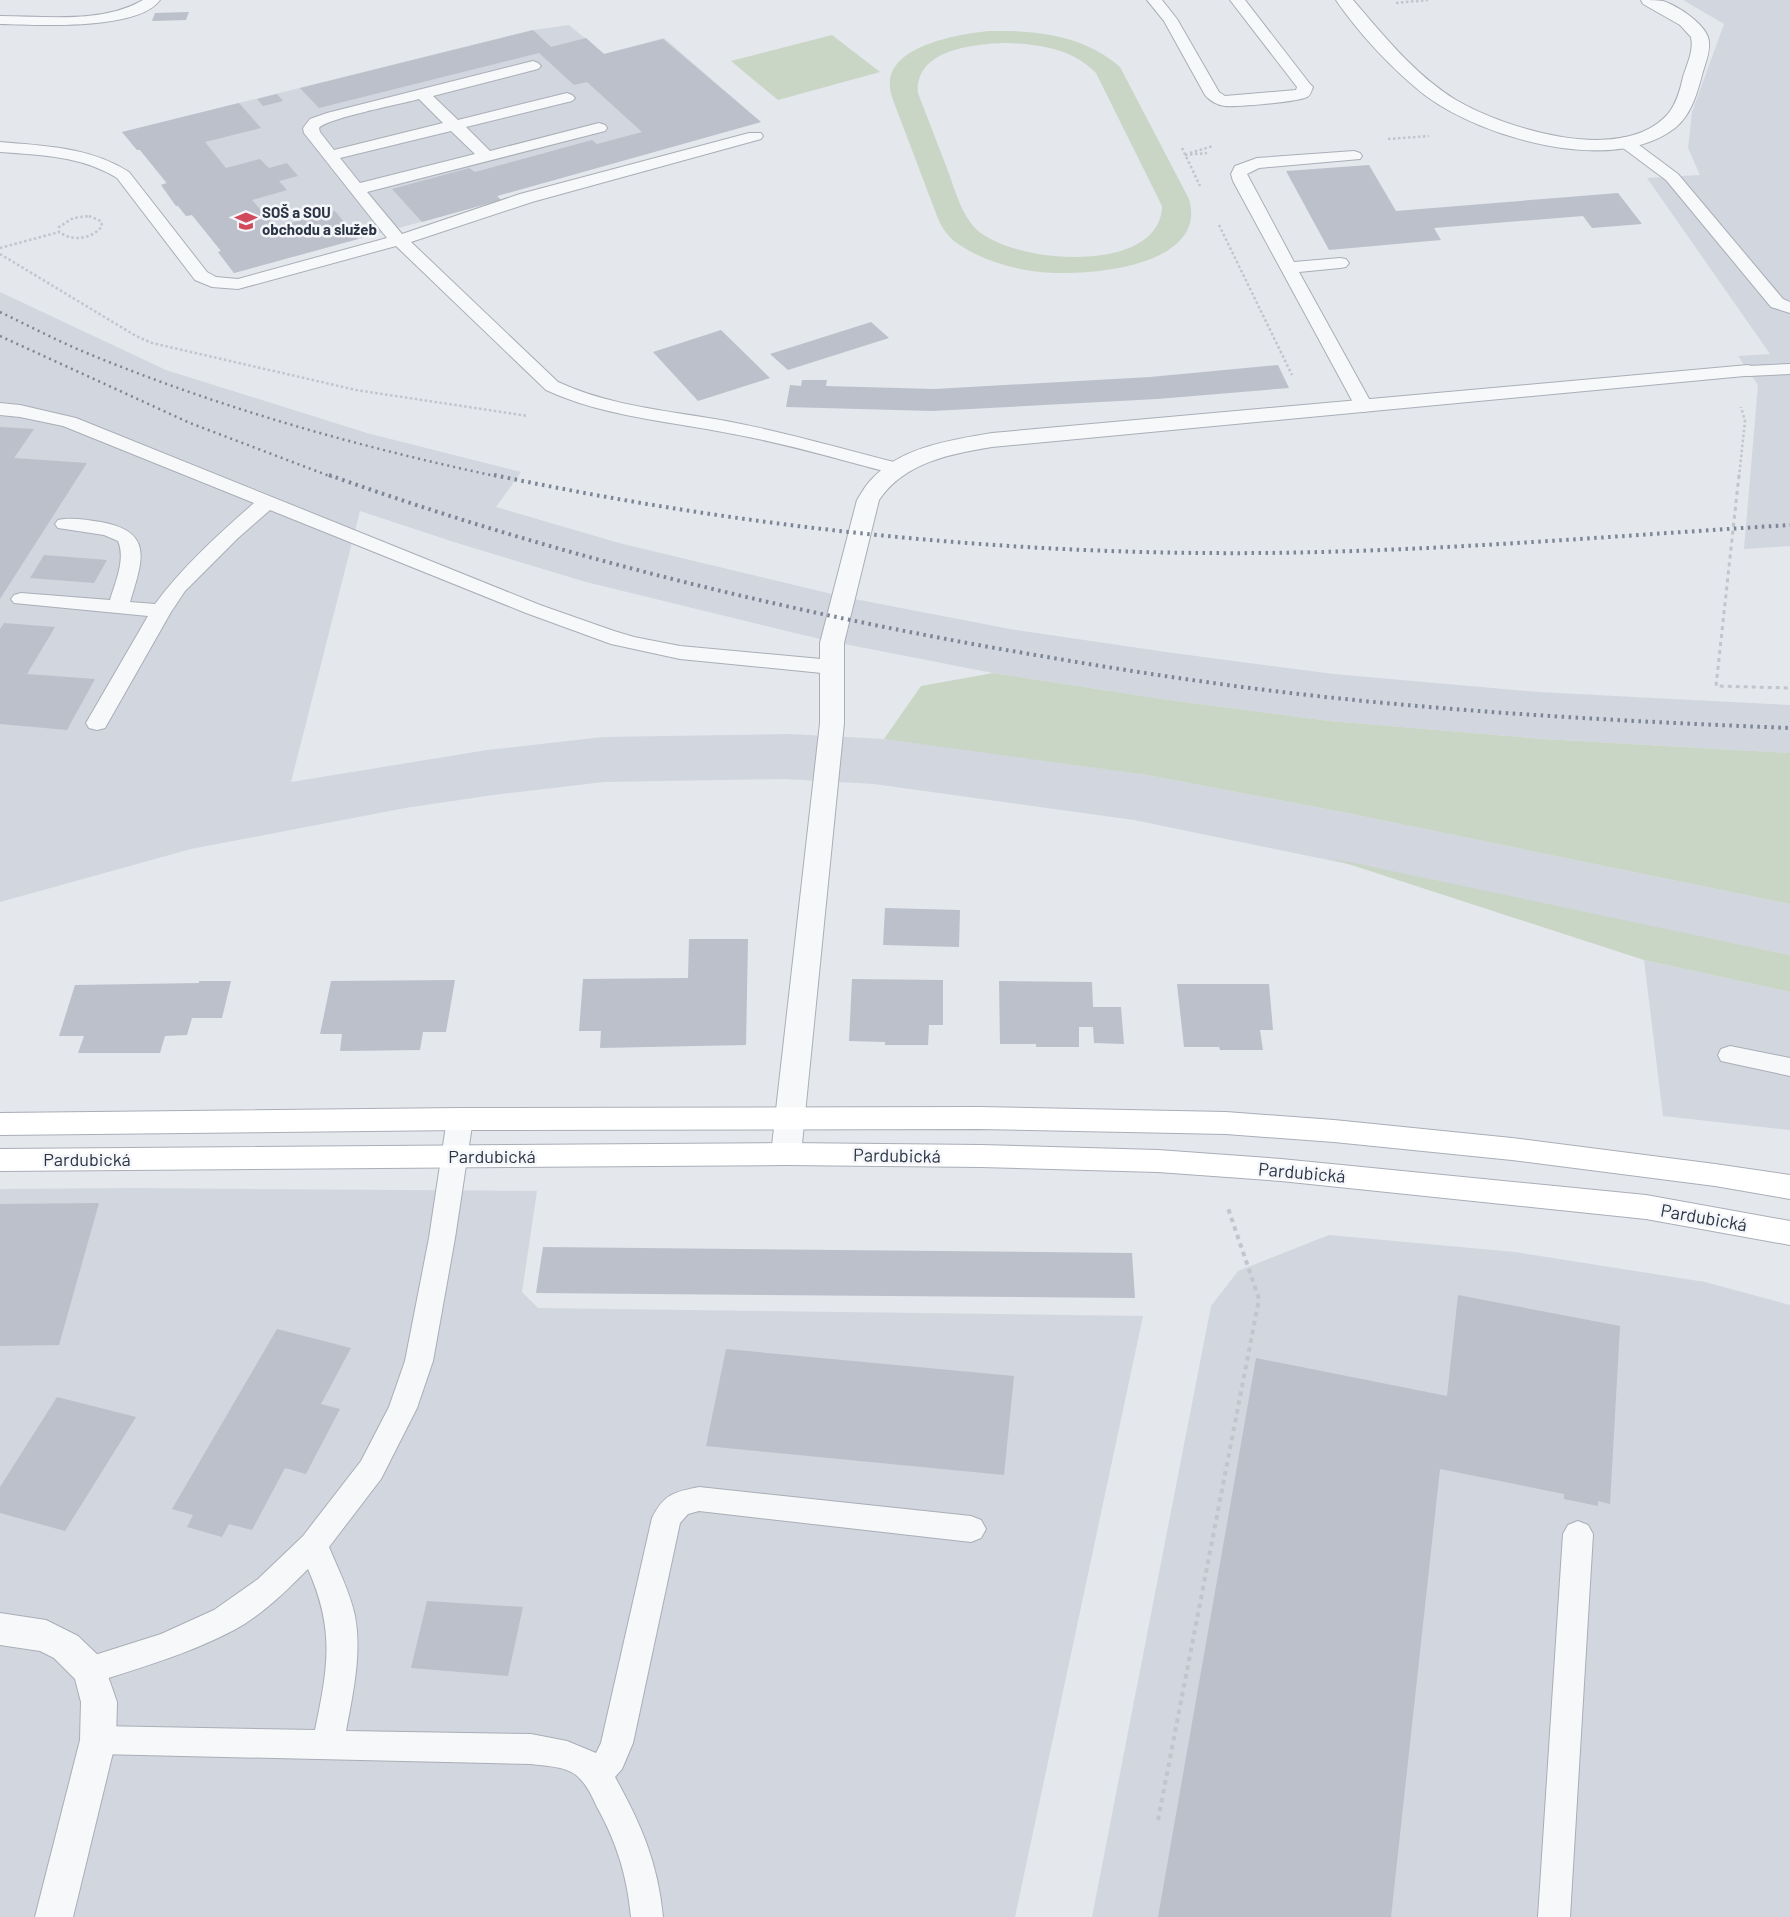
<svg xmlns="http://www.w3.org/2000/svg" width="1790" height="1917" viewBox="0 0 1790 1917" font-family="Barlow,sans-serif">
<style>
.built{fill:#d2d6de}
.green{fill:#c9d6c5;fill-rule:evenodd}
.building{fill:#bbc0ca}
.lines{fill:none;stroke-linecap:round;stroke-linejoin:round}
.lane-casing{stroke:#a9aeb7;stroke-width:2}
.street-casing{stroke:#a9aeb7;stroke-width:2}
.secondary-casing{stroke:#a9aeb7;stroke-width:2}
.path-far2{stroke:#c2c5cb;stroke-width:2.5;stroke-dasharray:2.5 2.5;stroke-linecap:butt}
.path-far1{stroke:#c2c5cb;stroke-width:3;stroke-dasharray:4 4;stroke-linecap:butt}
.path{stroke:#c2c5cb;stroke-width:4;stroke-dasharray:4.5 4.5;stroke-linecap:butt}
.lane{fill:#f7f8fa;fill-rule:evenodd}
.street{fill:#f7f8fa;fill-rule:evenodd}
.secondary{fill:#fff;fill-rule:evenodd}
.rail-far1{stroke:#7d8696;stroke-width:2.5;stroke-dasharray:2 4;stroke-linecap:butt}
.rail{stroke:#7d8696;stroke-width:4;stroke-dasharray:2.5 4.5;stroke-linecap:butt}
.labels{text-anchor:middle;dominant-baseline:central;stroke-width:5;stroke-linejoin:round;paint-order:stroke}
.far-poi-label{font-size:15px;font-weight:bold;fill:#2b3445;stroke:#f4f6f9;text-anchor:start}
.street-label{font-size:18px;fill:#2b3445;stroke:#f4f6f9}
</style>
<rect width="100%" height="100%" fill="#e4e7ec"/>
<path class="built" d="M 1683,0 L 1790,0 L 1790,546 L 1744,549 L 1758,385 L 1738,356 L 1770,354 L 1647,178 L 1700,175 L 1688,148 L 1692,112 L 1724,24 Z
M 569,25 L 604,54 L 664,38 L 761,122 L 497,196 L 501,200 L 234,273 L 218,252 L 221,251 L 192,215 L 186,216 L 178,206 L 176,206 L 161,185 L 166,183 L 140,150 L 137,150 L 122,132 L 533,30 Z
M 0,292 L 166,370 L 367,433 L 521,472 L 496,507 L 619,543 L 849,598 L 1010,629 L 1173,653 L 1334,674 L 1538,692 L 1790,705 L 1790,753 L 1543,739 L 1330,721 L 1162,699 L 993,673 L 824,640 L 586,582 L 457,543 L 360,511 L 291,782 L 487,750 L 603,737 L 789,734 L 884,739 L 957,748 L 1147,775 L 1342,812 L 1790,904 L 1790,955 L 1134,820 L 874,784 L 785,779 L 604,782 L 493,795 L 405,808 L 191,849 L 0,902 Z
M 1644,960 L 1790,992 L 1790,1130 L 1663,1116 Z
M 137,1188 L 537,1191 L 522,1292 L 538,1308 L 1143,1316 L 1015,1917 L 0,1917 L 0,1189 Z
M 1329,1235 L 1515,1252 L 1705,1282 L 1790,1305 L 1790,1917 L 1092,1917 L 1211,1306 L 1238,1271 Z"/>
<path class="green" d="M 989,31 C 1035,30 1084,35 1120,67 L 1189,199 C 1210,270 1076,278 1032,271 C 1005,267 977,258 954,241 C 946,234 941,226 937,216 L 893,100 C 891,94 889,87 890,80 C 895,44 961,34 989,31 ZM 1006,43 C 1038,44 1072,48 1096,73 L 1162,206 C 1161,275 1014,265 976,229 C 961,214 955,190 948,171 C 938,145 928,119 918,93 C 915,49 974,44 1006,43 Z
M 832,35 L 880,72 L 778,100 L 731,61 Z
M 993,673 L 1162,699 L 1330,721 L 1543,739 L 1790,753 L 1790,904 L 1342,812 L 1147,775 L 884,739 L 921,686 Z
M 1330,858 L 1790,955 L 1790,992 L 1644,960 Z"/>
<path class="building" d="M 189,12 L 186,20 L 152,21 L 155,13 Z
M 533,30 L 551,47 L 586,38 L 604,54 L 663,39 L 761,122 L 497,196 L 501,200 L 422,222 L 392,189 L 469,168 L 475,172 L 592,140 L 597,144 L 642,132 L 587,82 L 574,85 L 539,53 L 319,108 L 300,88 Z
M 277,94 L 283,101 L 263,106 L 257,99 Z
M 239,103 L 261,128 L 205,142 L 226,168 L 260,159 L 269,168 L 287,163 L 298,176 L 279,181 L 287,190 L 252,200 L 276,227 L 335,211 L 358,239 L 234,273 L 218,252 L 221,251 L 192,215 L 186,216 L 178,206 L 176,206 L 161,185 L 167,183 L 140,150 L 137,150 L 122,132 Z
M 1369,165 L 1396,211 L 1618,193 L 1642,224 L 1592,228 L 1583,216 L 1434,228 L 1441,240 L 1329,250 L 1286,171 Z
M 871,322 L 889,338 L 788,370 L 770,354 Z
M 721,330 L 770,378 L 698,401 L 653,352 Z
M 1278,365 L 1289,388 L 1157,399 L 932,411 L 786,407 L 790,385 L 801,386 L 802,380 L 827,380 L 826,386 L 934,389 L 1150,377 Z
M 0,427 L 34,429 L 14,458 L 87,463 L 0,599 Z
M 44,555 L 107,560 L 94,583 L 30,578 Z
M 4,623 L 55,627 L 27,674 L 95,679 L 67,730 L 0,724 L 0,629 Z
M 885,908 L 960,910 L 959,947 L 883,945 Z
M 689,939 L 748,939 L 746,1045 L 600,1048 L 601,1031 L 579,1031 L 583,979 L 688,978 Z
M 852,979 L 943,980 L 943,1025 L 929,1025 L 928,1045 L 885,1045 L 885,1042 L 849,1041 Z
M 455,980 L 446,1032 L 423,1032 L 420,1050 L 340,1051 L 342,1034 L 320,1034 L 331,981 Z
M 199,981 L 231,981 L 222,1018 L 192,1018 L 187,1035 L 165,1036 L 160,1053 L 78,1053 L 84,1036 L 59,1036 L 75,985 L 199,983 Z
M 999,981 L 1092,982 L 1093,1007 L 1121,1007 L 1124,1044 L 1094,1043 L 1093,1027 L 1079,1027 L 1079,1047 L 1036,1047 L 1036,1044 L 1000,1044 Z
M 1177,984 L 1269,984 L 1273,1030 L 1260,1030 L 1263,1050 L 1220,1050 L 1219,1047 L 1184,1047 Z
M 99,1203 L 59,1345 L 0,1346 L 0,1204 Z
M 543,1247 L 1132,1253 L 1135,1298 L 536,1293 Z
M 1458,1295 L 1620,1326 L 1610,1504 L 1598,1501 L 1598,1506 L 1564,1499 L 1564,1494 L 1440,1469 L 1391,1917 L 1158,1917 L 1256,1358 L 1447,1396 Z
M 277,1329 L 351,1348 L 321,1404 L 340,1409 L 306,1474 L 285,1468 L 252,1530 L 229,1524 L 222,1537 L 187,1527 L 193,1515 L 172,1509 Z
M 726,1349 L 1014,1376 L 1004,1475 L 706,1446 Z
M 57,1397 L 136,1417 L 65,1531 L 0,1513 L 0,1487 Z
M 427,1601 L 523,1607 L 508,1676 L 411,1668 Z"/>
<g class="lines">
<g class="lane-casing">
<path id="lane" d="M 143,0 L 160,0 C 138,31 35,25 0,24 L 0,16 C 45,16 102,24 143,0 Z
M 1147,0 L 1162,0 L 1177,19 L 1219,92 L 1225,96 L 1296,90 L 1297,87 L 1230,0 L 1245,0 L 1310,84 L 1313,87 C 1311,91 1311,95 1307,97 C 1297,102 1238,107 1225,106 C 1218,105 1210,101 1205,95 L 1164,21 Z
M 533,61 L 538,63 L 541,66 L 538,69 L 433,96 L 458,120 L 567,93 L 572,95 L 575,98 L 572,101 L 466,127 L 490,151 L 599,123 L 605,125 L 607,128 L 605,131 L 367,192 L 402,234 L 520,194 L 749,133 L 761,133 L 763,136 L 761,139 L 532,202 L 411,242 L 558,382 C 614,408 676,411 736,423 C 793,434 849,451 906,465 L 909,469 L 906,473 L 899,475 C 844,461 789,444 733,434 C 670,421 604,417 546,390 L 396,246 L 238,289 L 212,287 L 195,280 L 117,178 C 82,156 41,155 0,152 L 0,142 C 45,146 90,147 129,172 L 207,272 L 216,277 L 238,279 L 387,238 L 304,133 L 303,128 L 310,119 L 327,113 ZM 419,99 L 443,123 L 334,150 L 320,132 L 319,128 C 328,118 401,104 419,99 ZM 451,131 L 475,154 L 360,183 L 340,158 Z
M 1625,137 L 1631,139 L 1678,174 L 1783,299 L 1790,302 L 1790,313 L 1771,307 L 1666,180 L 1619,145 L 1617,142 L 1619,139 Z
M 1354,151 L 1360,153 L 1362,156 L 1360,159 L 1259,168 L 1247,174 L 1294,262 L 1340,258 L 1346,259 L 1349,263 L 1346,267 L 1340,268 L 1299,272 L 1373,406 L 1371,410 L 1364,412 L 1357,410 L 1355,406 L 1233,181 L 1231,174 L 1235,166 L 1257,158 Z
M 1790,364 L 1790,374 L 1748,376 L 1742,375 L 1739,371 L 1742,367 L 1748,366 Z
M 0,403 L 20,405 L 76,418 L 540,605 L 614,631 L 634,637 L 680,646 L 832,660 L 839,662 L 842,667 L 839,672 L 832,674 L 680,659 L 611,644 L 526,613 L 270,510 L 238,538 L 185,591 L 171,612 L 105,728 L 97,730 L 89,728 L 86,723 L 148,616 L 14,603 L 11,599 L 14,595 L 21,593 L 110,600 C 115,583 126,559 118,541 L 104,535 L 58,528 L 55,524 L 58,520 C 71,517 87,520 101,522 C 155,532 142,561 130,602 L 155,604 C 183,566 219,534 254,503 L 63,426 L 20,417 L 0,415 Z
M 1730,1046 L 1790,1058 L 1790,1076 L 1721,1061 L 1718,1055 L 1721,1049 Z
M 460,1109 L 469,1112 L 473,1119 L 455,1238 L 433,1361 L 417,1408 L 381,1479 L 329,1547 C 338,1569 350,1592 355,1616 C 362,1654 353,1693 346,1731 L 531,1734 L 567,1741 L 596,1753 L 601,1743 L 652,1518 C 664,1494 674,1492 699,1487 L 971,1516 L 981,1520 L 986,1529 L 981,1538 L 971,1542 L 699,1511 L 688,1514 L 680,1523 L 633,1743 L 622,1769 L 615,1777 C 641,1824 658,1863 663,1917 L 631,1917 C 627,1876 617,1843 597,1807 C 592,1796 586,1783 576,1775 C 564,1766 545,1766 531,1764 L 98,1754 L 87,1750 L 82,1740 L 87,1730 L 98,1726 L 315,1730 C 328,1667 335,1630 308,1569 C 286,1591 262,1615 234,1630 C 189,1654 139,1668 90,1684 L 79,1680 L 75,1670 L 79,1660 L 161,1634 L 214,1610 L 258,1579 L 303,1536 L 361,1461 L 389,1407 L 405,1361 L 429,1238 L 447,1119 L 451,1112 Z
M 1578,1521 L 1588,1525 L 1593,1534 L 1570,1917 L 1538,1917 L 1563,1534 L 1568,1525 Z"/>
</g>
<g class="street-casing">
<path id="street" d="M 1336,0 L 1353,0 C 1384,36 1415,75 1456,100 C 1506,129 1621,165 1667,115 C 1676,105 1680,91 1683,77 C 1687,64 1694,51 1691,37 L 1680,25 L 1643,4 L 1641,0 C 1647,0 1657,0 1663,1 C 1678,6 1708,25 1709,42 C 1710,53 1705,64 1702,75 C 1697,94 1691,115 1675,128 C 1613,176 1483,138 1426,96 C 1394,71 1359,34 1336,0 Z
M 1748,365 L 1755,367 L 1759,371 L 1755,375 L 992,447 C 950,454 905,462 879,500 L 844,643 L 844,723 L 801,1154 L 796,1162 L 786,1165 L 776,1162 L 771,1154 L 820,723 L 820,643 L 857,500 C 861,494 865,486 870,481 C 899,447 951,440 992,433 Z
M 0,1613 L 46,1620 L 78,1636 L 102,1659 L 117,1702 L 116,1740 L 73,1917 L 35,1917 L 80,1740 L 81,1702 L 75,1679 L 54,1658 L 40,1651 L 0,1645 Z"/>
</g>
<g class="secondary-casing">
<path id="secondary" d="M 979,1107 L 1226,1112 L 1334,1120 L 1512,1138 L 1715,1164 L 1790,1175 L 1790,1199 L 1715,1186 L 1512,1160 L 1334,1142 L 1226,1134 L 979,1129 L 460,1130 L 0,1135 L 0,1113 L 460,1108 Z
M 786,1143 L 981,1145 L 1158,1150 L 1281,1159 L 1646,1195 L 1790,1221 L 1790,1245 L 1646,1219 L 1281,1181 L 1158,1172 L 981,1167 L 786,1165 L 0,1171 L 0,1149 Z"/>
</g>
<path class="path-far2" d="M 1396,3 L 1428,0
M 1388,139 L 1429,136
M 1182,148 L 1200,186
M 1190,153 L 1213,146
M 1185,155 L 1207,153
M 89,216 L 101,221 L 102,226 C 92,239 73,242 59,232 L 59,227 L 73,218 Z
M 1219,225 L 1292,375
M 0,248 L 59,232
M 0,254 L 136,336 L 152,343 L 356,390 L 528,416
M 1739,477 L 1745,421 L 1741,407"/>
<path class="path-far1" d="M 1739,475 L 1716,686 L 1790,688"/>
<path class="path" d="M 1158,1820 L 1259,1299 L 1228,1208"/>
<use href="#lane" class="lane"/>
<use href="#street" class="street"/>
<use href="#secondary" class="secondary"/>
<path class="rail-far1" d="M 0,312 C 27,325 54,339 82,351 C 216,407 358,447 500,477
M 0,336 L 190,423 L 332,477"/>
<path class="rail" d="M 329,475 C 563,559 808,617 1053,658 C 1147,674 1240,688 1335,698 C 1486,714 1638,722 1790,728
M 494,475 C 726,524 964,551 1202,553 C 1398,555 1594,537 1790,525"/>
</g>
<defs>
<g id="school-bare" transform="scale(1.725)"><path d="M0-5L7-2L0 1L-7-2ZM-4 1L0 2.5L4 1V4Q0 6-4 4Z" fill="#d1495b" stroke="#f4f6f9" stroke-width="2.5" paint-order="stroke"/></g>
</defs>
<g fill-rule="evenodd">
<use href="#school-bare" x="246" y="221"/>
</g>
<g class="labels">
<g class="far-poi-label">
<text x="262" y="212">SOŠ a SOU<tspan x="262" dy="17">obchodu a služeb</tspan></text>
</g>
<g class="street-label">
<text transform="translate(897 1155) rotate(1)">Pardubická</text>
<text x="492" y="1156">Pardubická</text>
<text x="87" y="1159">Pardubická</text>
<text transform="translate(1302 1172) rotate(5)">Pardubická</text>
<text transform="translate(1704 1217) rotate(10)">Pardubická</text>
</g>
</g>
</svg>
